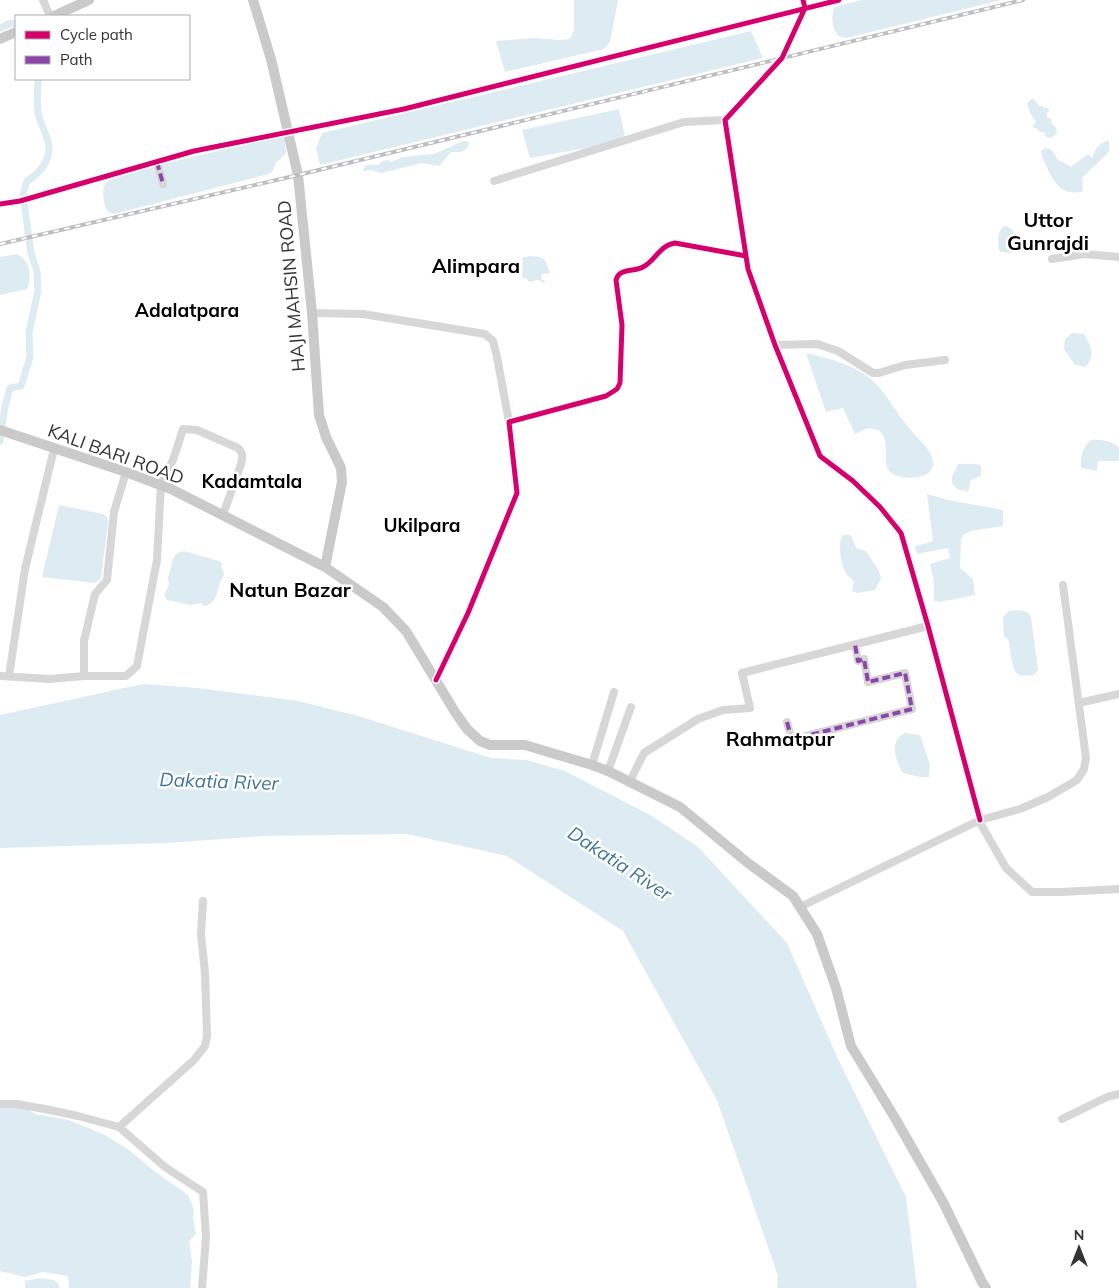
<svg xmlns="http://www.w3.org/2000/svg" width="1119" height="1288" viewBox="0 0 1119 1288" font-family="Mulish,sans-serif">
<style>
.water{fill:#ddebf3}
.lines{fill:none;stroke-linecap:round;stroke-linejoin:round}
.canal{stroke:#ddebf3;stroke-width:7}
.minor{stroke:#d7d7d7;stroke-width:8}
.major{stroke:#cacaca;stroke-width:10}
.rail-casing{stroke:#bebebe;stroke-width:4}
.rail{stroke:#fff;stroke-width:2;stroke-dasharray:5.5;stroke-linecap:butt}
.quiet{stroke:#8e44ad;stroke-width:4;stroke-dasharray:8 4;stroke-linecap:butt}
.cycleway-casing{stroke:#fff;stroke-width:8}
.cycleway{stroke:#d6006c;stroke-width:5}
.labels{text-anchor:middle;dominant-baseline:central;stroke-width:5;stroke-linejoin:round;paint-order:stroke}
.street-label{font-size:18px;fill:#333;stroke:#fff}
.neighbourhood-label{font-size:19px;font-weight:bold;fill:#000;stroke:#fff}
.water-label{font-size:19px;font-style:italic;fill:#3f7597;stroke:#fff}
.quarter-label{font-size:20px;font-weight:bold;fill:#000;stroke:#fff}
</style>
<rect width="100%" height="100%" fill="#fff"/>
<path class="water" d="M 574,0 L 618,0 L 610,42 L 604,49 L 505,72 L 496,41 L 536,38 L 559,40 L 570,39 L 574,30 Z
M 862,0 L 1002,0 L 846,38 L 838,36 C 832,28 831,18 834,8 L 841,5 Z
M 751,31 L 763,58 L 320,165 L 316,149 L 322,133 Z
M 1031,99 L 1034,99 L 1039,106 L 1043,106 L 1043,109 L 1046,107 L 1049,109 L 1049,111 L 1046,114 L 1047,117 L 1050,118 L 1053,126 L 1055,126 L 1057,133 L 1051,138 L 1046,137 L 1044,132 L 1039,132 L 1038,129 L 1033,128 L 1033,125 L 1036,122 L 1029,111 L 1027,103 Z
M 619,109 L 626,141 L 530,158 L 522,130 Z
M 281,136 L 285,138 L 286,153 L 276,163 L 272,172 L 269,174 L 114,214 L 107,211 C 103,201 100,187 109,180 L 167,163 Z
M 1109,140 L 1109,152 L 1082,178 L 1083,191 C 1065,197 1055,185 1048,170 C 1045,163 1042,159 1041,151 L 1046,148 C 1053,149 1054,153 1057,159 L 1071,167 L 1088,154 L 1092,158 C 1095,148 1099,144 1109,140 Z
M 463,141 L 469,142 C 468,153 460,152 451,152 L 439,166 L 422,163 L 381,173 L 372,170 L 362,171 L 366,165 L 378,165 L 383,161 L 388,160 L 391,162 L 402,157 L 434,154 Z
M 1004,226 C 1017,227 1016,242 1013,252 L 1011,253 L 1000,252 C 997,244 997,232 1004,226 Z
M 17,254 C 31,261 32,276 27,289 L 0,295 L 0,257 Z
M 529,256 L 540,257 L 545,260 L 550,273 L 542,274 L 541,276 L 542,280 L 545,280 L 544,283 L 538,280 L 529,282 L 526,278 L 522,278 L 523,261 L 522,258 Z
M 1072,333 L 1084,334 C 1091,346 1096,354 1086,367 L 1075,365 L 1064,349 L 1065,339 Z
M 806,353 C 831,359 860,366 878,386 C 890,399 898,416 910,429 C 918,440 932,448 933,463 C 935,481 897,481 889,471 C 883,463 888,451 885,441 C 885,438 882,434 880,431 C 867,427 868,428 855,434 L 843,408 L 826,412 Z
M 1091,440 C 1101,439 1111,441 1119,447 L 1119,461 L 1098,461 L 1097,471 L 1081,468 C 1081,456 1081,449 1091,440 Z
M 958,464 L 976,464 L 981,466 L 981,476 L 971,480 L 968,492 L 957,489 L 952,483 L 952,477 Z
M 927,494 L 948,500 L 1003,510 L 1003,526 L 971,531 L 963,535 L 961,541 L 960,568 L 973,579 L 975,595 L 940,602 L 934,601 L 934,581 L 930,564 L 950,558 L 948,548 L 917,554 L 915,546 L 931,542 L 933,540 Z
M 59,505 L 103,514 L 107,517 L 108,523 L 101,578 L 95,583 L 42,577 Z
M 843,535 L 851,535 L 856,548 L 866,551 L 879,571 L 881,579 L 875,590 L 857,593 L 852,591 L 854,581 C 852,579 850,578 848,576 C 841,569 837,543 843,535 Z
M 184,551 L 222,562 L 221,568 L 223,570 L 224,575 C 216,587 219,604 204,606 L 201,603 L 190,605 L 167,600 L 164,595 L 169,585 L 168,578 L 173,559 L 176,554 Z
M 1009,611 C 1017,610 1027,609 1031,617 L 1038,670 L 1034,675 C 1029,675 1022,677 1018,674 C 1012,671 1010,649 1009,642 L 1007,638 L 1004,637 L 1003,617 Z
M 143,684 L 197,688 L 298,701 L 358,716 L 491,758 L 526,760 L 565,771 L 652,816 L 698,847 L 787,943 L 838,1059 L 906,1197 L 917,1288 L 777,1288 L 778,1276 L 717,1100 L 623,931 L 507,856 L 407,834 L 262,836 L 167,843 L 0,848 L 0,715 Z
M 905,733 L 920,735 L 930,765 L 929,777 L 920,777 L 903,773 C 895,761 889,740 905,733 Z
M 17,1102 L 35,1114 L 69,1120 L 105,1135 L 129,1150 L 154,1171 L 188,1195 L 194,1210 L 193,1217 L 196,1234 L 189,1241 L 192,1261 L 190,1288 L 69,1288 L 68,1276 L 43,1272 L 25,1277 L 0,1271 L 0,1104 Z
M 40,1278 L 53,1280 L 59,1284 L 59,1288 L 25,1288 L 25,1281 Z"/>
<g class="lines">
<path class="canal" d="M 0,28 L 11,23 L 16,24
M 0,441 L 5,406 L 10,388 L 21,386 L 30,357 L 29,332 L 38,291 L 37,271 L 31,253 L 23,195 L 27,181 C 39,174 50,161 49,147 C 48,137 42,127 39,117 C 36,105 38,91 38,79"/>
<path class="minor" d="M 43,0 L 50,16
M 803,0 L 805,8 L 782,58 L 725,120 L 748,269 L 775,345 L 820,456 L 853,481 L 880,507 L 901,533 L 928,626 L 980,820
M 157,162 L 163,184
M 494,181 L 684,122 L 725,120
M 0,204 L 20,201 L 194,151 L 404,109 L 839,0
M 1052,259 L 1084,254 L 1119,257
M 312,313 L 363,314 L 485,334 L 493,341 L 497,357 L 509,422
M 775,345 L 817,344 L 838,351 L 873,373 L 879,373 L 905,365 L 945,360
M 0,676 L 50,679 L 84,676 L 126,676 L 137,666 L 157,560 L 161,484 L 173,460 L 183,429 L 197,430 L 238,448 C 243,453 243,457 241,464 L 223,515
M 9,676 L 25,569 L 54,449
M 84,676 L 84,641 L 95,594 L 107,580 L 114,512 L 126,472
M 436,680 L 468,613 L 517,493 L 509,422 L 606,396 L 617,389 L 620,383 L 622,325 L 616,280 C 619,268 634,272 643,267 C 655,261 660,245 675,243 L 746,256
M 1079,703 L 1119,694
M 787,722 L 791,737 L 802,737 L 912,709 L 905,673 L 868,682 L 864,659 L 858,661 L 855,645
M 592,765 L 614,692
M 608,771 L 631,707
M 629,783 L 644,753 L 698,719 L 723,710 L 750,708 L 742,673 L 928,626
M 979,821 L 1006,868 L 1032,892 L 1061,892 L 1119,889
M 800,907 L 980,820 L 1020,809 L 1048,797 L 1077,780 L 1084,769 L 1086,758 L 1063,585
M 0,1104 L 17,1104 L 50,1110 L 78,1116 L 119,1127 L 165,1167 L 203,1192 L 206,1237 L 202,1288
M 1062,1119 L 1107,1097 L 1119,1094
M 119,1127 L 194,1060 L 205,1046 L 207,1036 L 205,973 L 201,934 L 203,901"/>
<path class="major" d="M 253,0 L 271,59 L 298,175 L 312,313 L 319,415 L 326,437 L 341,468 L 342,482 L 325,567
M 54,16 L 89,0
M 0,39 L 16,32
M 0,430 L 126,472 L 171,489 L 325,567 L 383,607 L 406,631 L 455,712 L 467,729 L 480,741 L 490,745 L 525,745 L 592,765 L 608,771 L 680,807 L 748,863 L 793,896 L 817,934 L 836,988 L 851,1046 L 895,1118 L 943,1202 L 982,1282 L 986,1288"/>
<g class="rail-casing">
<path id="rail" d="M 0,244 L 298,175 L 1023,0"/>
</g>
<use href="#rail" class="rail"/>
<path class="quiet" d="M 157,162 L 163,184
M 787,722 L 791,737 L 802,737 L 912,709 L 905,673 L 868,682 L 864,659 L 858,661 L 855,645"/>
<g class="cycleway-casing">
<path id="cycleway" d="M 803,0 L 805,8 L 782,58 L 725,120 L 748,269 L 775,345 L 820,456 L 853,481 L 880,507 L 901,533 L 928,626 L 980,820
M 0,204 L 20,201 L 194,151 L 404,109 L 839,0
M 436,680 L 468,613 L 517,493 L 509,422 L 606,396 L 617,389 L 620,383 L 622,325 L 616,280 C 619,268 634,272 643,267 C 655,261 660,245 675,243 L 746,256"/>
</g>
<use href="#cycleway" class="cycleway"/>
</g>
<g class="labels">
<g class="street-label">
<text transform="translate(291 286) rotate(-95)">HAJI MAHSIN ROAD</text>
<text transform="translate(116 454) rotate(20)">KALI BARI ROAD</text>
</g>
<g class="neighbourhood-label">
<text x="187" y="310">Adalatpara</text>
<text x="252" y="481">Kadamtala</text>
<text x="422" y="525">Ukilpara</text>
</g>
<g class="water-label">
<text transform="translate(219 781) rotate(2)">Dakatia River</text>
<text transform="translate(620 863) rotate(33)">Dakatia River</text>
</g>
<g class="quarter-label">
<text x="1048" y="219">Uttor<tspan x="1048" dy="23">Gunrajdi</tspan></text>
<text x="476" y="265">Alimpara</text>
<text x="290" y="589">Natun Bazar</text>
<text x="780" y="738">Rahmatpur</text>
</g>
</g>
<rect x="15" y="15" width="175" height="65" fill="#ffffff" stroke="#adadad"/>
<rect x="25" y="31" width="25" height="8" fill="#d6006c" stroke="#adadad"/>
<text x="60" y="40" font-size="15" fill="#333333">Cycle path</text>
<rect x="25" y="56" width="25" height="8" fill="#8e44ad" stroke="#adadad"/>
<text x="60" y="65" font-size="15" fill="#333333">Path</text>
<g transform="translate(1079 1248)" stroke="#ffffff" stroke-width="4" paint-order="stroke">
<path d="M0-4L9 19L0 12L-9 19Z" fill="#333333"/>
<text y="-8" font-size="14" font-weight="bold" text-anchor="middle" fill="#333333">N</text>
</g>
</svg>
